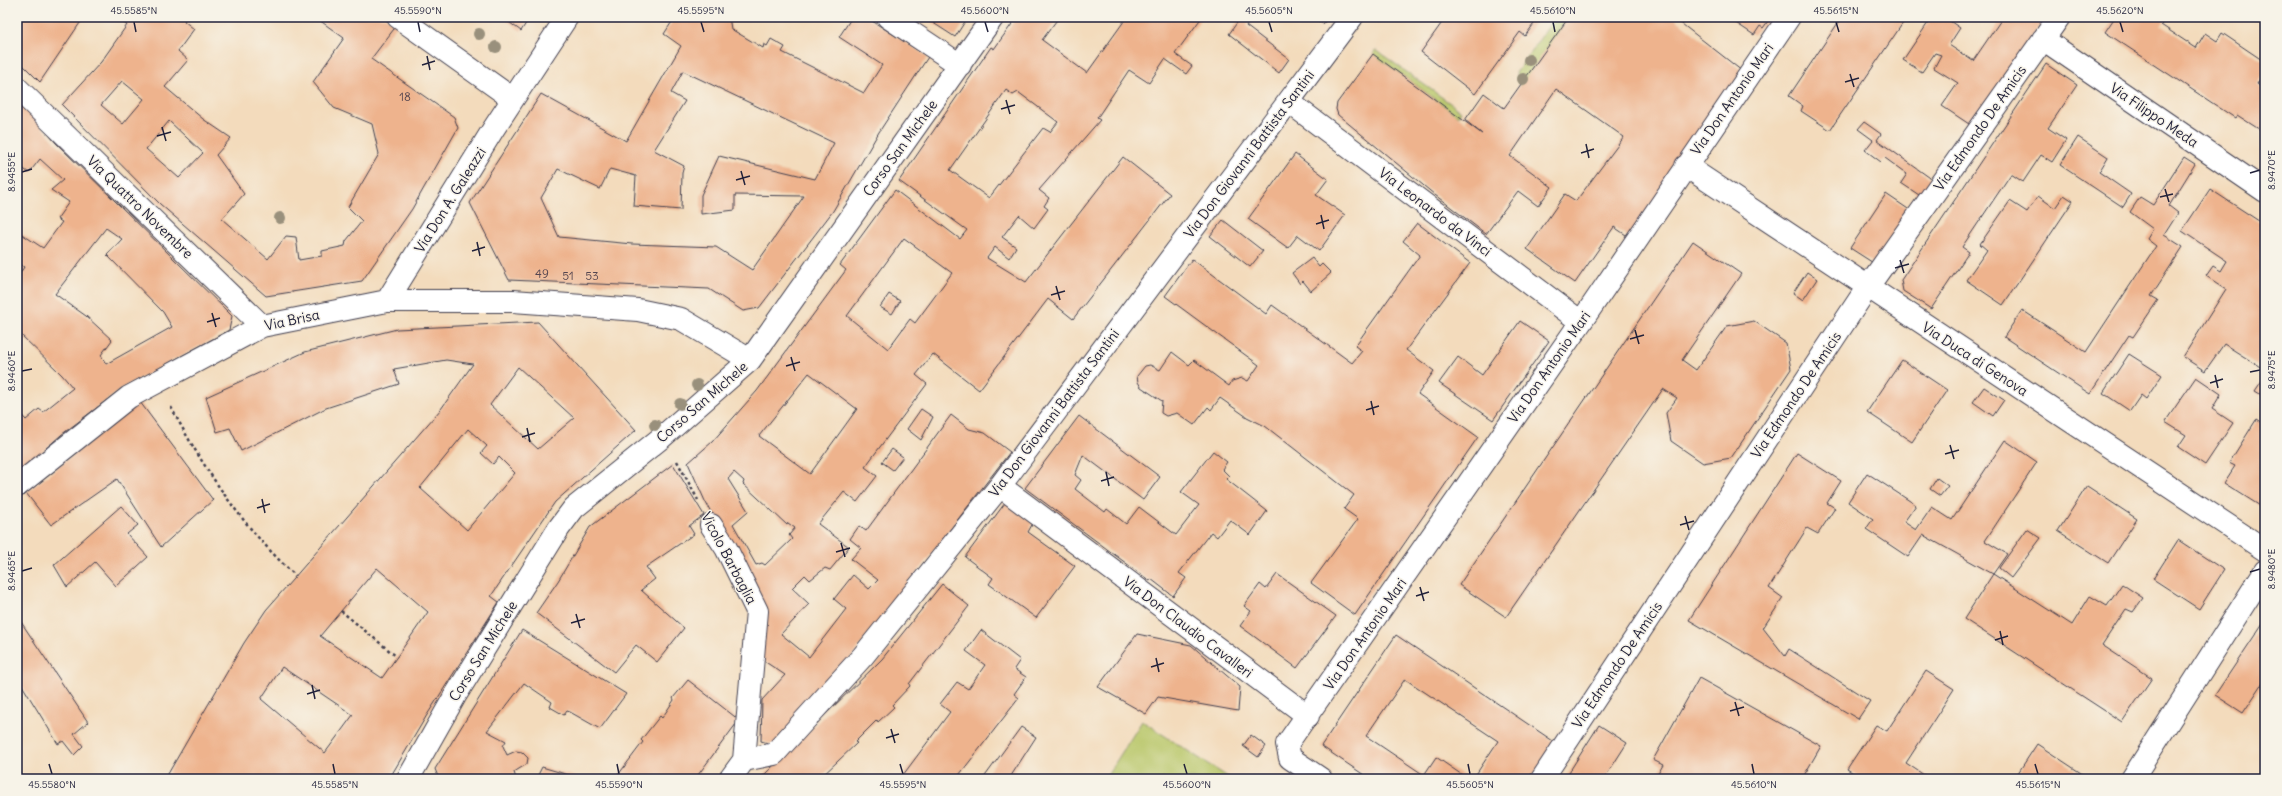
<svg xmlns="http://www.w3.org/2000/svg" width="2282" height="796" viewBox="0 0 2282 796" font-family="Delius,sans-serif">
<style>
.green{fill:#b8c668;stroke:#6d7452}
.building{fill:#eeb38d;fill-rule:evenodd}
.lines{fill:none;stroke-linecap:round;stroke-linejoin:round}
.street-casing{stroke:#413e4e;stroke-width:24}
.path{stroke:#413e4e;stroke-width:2.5;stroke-dasharray:3 3;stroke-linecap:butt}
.street{stroke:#fff;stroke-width:22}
.tree{fill:#99907c}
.ticks{fill:none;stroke:#22223b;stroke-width:1.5}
.labels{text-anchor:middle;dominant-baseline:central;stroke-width:3;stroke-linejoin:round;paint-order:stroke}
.number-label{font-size:12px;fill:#554650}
.street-label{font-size:14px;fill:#22223b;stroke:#f7f3e8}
.neatline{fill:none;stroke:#22223b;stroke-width:1.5}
.ticks-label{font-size:10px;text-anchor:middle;fill:#22223b}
</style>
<rect width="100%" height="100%" fill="#f7f3e8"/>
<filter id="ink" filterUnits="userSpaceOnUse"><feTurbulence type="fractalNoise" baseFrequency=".025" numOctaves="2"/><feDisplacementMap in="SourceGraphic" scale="8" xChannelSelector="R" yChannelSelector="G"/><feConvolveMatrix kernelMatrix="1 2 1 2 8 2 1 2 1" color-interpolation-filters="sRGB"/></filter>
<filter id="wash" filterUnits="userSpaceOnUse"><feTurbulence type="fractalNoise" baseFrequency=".012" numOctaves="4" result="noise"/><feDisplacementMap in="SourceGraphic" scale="16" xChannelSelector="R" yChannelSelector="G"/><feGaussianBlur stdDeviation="0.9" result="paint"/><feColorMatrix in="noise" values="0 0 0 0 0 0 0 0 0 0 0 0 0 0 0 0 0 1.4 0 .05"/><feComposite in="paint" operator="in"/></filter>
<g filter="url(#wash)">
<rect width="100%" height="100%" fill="#f3dbbc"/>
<path class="green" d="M 1555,17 L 1569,17 L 1520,87 L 1516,73 Z
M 1376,50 L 1461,111 L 1458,116 L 1373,54 Z
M 1142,721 L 1231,779 L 1105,779 Z"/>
<g id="blocks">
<path class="building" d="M 17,17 L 84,17 L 40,82 L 17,59 Z
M 115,17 L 186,17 L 184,21 L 194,29 L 178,51 L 188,60 L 165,87 L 203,119 L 231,138 L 216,155 L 244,194 L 222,219 L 268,259 L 286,236 L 296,237 L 299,260 L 322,256 L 322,251 L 345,246 L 346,241 L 362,221 L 348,207 L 379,154 L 372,124 L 334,108 L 313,82 L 344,38 L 315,17 L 385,17 L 397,25 L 371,59 L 454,117 L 458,128 L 412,209 L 362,281 L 266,296 L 160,204 L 62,105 L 101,62 L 127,25 ZM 122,81 L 144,99 L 123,124 L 101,105 ZM 169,121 L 203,153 L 179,178 L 146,149 Z
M 502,17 L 530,17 L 521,31 Z
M 675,17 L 729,17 L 731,29 L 763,48 L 764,44 L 767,46 L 771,39 L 785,47 L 782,52 L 864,93 L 882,65 L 839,37 L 852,17 L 866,17 L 928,57 L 879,132 L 833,211 L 759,308 L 743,311 L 709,289 L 509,280 L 470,203 L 541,94 L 626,141 L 681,46 L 664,34 ZM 683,71 L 834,143 L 815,179 L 719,156 L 701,195 L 701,214 L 735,210 L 735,195 L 804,196 L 752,270 L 716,247 L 632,244 L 559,237 L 541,198 L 558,169 L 600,189 L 610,169 L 636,176 L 634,206 L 681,210 L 682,173 L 684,166 L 654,150 L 685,101 L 671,93 Z
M 924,17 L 968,17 L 955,37 Z
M 1017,17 L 1059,17 L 1042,40 L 1087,73 L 1127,17 L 1202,17 L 1175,54 L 1192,66 L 1186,74 L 1165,59 L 1149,83 L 1129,70 L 1097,118 L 1100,120 L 1039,190 L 1049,198 L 1044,206 L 1048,209 L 1034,228 L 1019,215 L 1002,237 L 1016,247 L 1009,258 L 995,247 L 987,258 L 1026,282 L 1123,157 L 1170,194 L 1073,319 L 1048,299 L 979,390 L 933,354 L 916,375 L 927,384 L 865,467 L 877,476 L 857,502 L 844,492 L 818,524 L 849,547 L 830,570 L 825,568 L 810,580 L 805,575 L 792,588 L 809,604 L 781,634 L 809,657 L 846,609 L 834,599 L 853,575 L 869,589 L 878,580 L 851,559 L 861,548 L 850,539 L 859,526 L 866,531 L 951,415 L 969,429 L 985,433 L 1010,452 L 853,655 L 775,745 L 761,741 L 762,700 L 785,675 L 761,659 L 744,573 L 705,501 L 688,463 L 712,442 L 757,391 L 846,270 L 840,265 L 895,190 L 960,239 L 967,230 L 899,181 L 991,47 L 994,49 ZM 1006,90 L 1013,95 L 1018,92 L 1058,122 L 1050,132 L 1043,128 L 989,198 L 950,170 ZM 904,238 L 952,273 L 915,323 L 910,319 L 888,349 L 847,316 ZM 809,373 L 857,409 L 810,474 L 759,436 ZM 734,472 L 744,481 L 743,484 L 787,525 L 788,523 L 795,528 L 789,535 L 792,539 L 765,565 L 762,563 L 756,565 L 733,524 L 748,511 L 728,479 Z
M 1241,17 L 1252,17 L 1246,26 L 1289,59 L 1279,73 L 1229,34 Z
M 1313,17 L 1328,17 L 1323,24 Z
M 1446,17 L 1539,17 L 1525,36 L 1520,32 L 1475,94 L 1421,52 Z
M 1569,17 L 1673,17 L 1742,71 L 1629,237 L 1614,227 L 1575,283 L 1527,249 L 1565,194 L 1576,201 L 1624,137 L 1556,89 L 1510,156 L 1552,187 L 1538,206 L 1518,191 L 1486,234 L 1435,195 L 1338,115 L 1336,109 L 1337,103 L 1373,54 L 1482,134 L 1465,120 L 1484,93 L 1504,108 Z
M 1727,17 L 1771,17 L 1763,28 L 1760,26 L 1754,35 Z
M 1842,17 L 1907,17 L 1830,130 L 1801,111 L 1803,106 L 1789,96 Z
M 1932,17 L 1944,17 L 1960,28 L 1949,45 L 1973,61 L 2003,17 L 2045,17 L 1972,126 L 1942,106 L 1958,83 L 1934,68 L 1941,55 L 1935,53 L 1922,72 L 1903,60 Z
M 2115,17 L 2167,17 L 2161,25 L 2196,48 L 2205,33 L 2217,41 L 2222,33 L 2265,62 L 2265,72 L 2257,84 L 2265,90 L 2265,133 L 2237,115 L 2235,118 L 2105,32 Z
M 2046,64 L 2077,85 L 2048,128 L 2066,140 L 2052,162 L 2041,155 L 2023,182 L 2011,174 L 1962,247 L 1969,252 L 1931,309 L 1903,291 L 1901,280 Z
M 17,98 L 56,143 L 232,316 L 229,330 L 124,387 L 61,435 L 17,474 L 17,410 L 26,420 L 39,409 L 43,412 L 73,388 L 62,375 L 17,331 L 17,278 L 24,267 L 17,262 L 17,231 L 43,248 L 62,222 L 57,219 L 69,202 L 51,190 L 63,180 L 40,159 L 29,173 L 17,164 ZM 106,228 L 122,239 L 107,255 L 163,312 L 172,327 L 106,364 L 101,355 L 112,340 L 86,316 L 55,294 Z
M 1864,122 L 1881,134 L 1877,140 L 1933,180 L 1922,197 L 1901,183 L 1907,174 L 1885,158 L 1881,162 L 1865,150 L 1873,140 L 1858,129 Z
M 2078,137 L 2108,157 L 2099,172 L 2131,194 L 2123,207 L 2060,165 Z
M 1295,154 L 1328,179 L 1316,195 L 1345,215 L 1319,251 L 1298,235 L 1288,248 L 1248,219 Z
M 2184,157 L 2195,164 L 2169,206 L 2178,213 L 2164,235 L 2183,247 L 2151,296 L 2158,300 L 2133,337 L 2129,335 L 2090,394 L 2004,337 L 2022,310 L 2086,352 L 2156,246 L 2147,239 L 2153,229 L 2130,212 L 2140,197 L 2153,205 Z
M 2210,189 L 2265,225 L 2265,370 L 2224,344 L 2205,371 L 2183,357 L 2226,289 L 2206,276 L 2213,266 L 2221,271 L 2227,261 L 2182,231 Z
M 1886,194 L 1914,213 L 1878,266 L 1850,248 Z
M 2064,195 L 2073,201 L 2003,305 L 1966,280 L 1987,250 L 1980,244 L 2010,201 L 2027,212 L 2038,196 L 2055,208 Z
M 1223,220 L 1263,251 L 1250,267 L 1210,236 Z
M 1417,223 L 1470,263 L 1406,350 L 1434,371 L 1418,394 L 1478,437 L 1355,615 L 1311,583 L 1358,519 L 1344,509 L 1354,495 L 1265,426 L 1247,417 L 1220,398 L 1211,410 L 1208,407 L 1194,425 L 1177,413 L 1166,416 L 1161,413 L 1162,401 L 1141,387 L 1138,382 L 1137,376 L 1145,366 L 1150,365 L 1160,370 L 1172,352 L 1189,365 L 1194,360 L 1229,386 L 1232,381 L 1242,378 L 1248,381 L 1259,365 L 1165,296 L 1192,259 L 1266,314 L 1272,305 L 1352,363 L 1362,351 L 1355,346 L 1420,255 L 1403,241 Z
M 1693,241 L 1741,274 L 1682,360 L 1696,370 L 1727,326 L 1754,321 L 1786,343 L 1791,369 L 1731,458 L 1703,463 L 1671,441 L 1666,413 L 1677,398 L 1663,389 L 1506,617 L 1459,585 Z
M 1312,258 L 1319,267 L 1322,264 L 1331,273 L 1311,291 L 1303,281 L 1300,284 L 1292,273 Z
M 1807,272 L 1817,279 L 1803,300 L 1793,293 Z
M 889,294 L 900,301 L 892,314 L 880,307 Z
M 1520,321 L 1549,341 L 1493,420 L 1439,383 L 1458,357 L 1482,375 Z
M 538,322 L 636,430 L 555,502 L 491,596 L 499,602 L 427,715 L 389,779 L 165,779 L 244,643 L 266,610 L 441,409 L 473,364 L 446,360 L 394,369 L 399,384 L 326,408 L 241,451 L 230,428 L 217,432 L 206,397 L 305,352 L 397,329 ZM 518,367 L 574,418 L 538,449 L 490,405 ZM 468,429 L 487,446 L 481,453 L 493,464 L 499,457 L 515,473 L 467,530 L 420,488 ZM 377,568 L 428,612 L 382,678 L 320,636 ZM 282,667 L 353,715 L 325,753 L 261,699 Z
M 2129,354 L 2162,375 L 2146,399 L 2141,395 L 2130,411 L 2103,393 Z
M 1902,360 L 1947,390 L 1912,442 L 1867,412 Z
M 2265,376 L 2265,397 L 2255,391 Z
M 2196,377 L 2221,394 L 2212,409 L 2233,423 L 2205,465 L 2178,447 L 2186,435 L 2165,422 Z
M 1984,387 L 2004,400 L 1993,416 L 1973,402 Z
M 140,402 L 213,500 L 161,547 L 117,479 L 51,525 L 26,493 Z
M 921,409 L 933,417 L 921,440 L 907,429 Z
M 1079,416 L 1160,477 L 1143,500 L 1083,455 L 1075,475 L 1081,480 L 1075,489 L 1105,512 L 1107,509 L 1126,524 L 1139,507 L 1176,535 L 1199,505 L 1181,492 L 1213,451 L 1227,462 L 1222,469 L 1229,476 L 1226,479 L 1267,511 L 1250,535 L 1230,520 L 1217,537 L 1211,532 L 1179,573 L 1186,578 L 1173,596 L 1151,579 L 1150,581 L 1025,488 Z
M 2256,420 L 2265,426 L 2265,509 L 2224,483 L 2235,466 L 2229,463 Z
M 2005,440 L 2037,462 L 1985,541 L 2007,554 L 1993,574 L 1923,535 L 1908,557 L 1866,529 L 1873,519 L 1848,502 L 1867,473 L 1916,505 L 1904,522 L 1916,530 L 1932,507 L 1952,520 Z
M 892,449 L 903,457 L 893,470 L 882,462 Z
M 1797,453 L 1841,481 L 1827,503 L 1835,508 L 1818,534 L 1807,528 L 1769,588 L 1783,598 L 1763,628 L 1785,656 L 1789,649 L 1870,701 L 1858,719 L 1689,620 Z
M 673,464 L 704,515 L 689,526 L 694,534 L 646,567 L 655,579 L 641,590 L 684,628 L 657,662 L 636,645 L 614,672 L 536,613 L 558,581 L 590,527 Z
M 1937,478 L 1948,486 L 1940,496 L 1930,489 Z
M 2087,486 L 2137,519 L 2108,563 L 2058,531 Z
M 1005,503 L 1033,523 L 1028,532 L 1075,566 L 1036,618 L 989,584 L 993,578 L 965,557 Z
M 121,506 L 138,525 L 127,534 L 148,557 L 116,586 L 95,562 L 67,587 L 54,565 Z
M 2027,529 L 2041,538 L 2011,578 L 1999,568 Z
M 2178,540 L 2224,570 L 2199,609 L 2153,579 Z
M 1277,574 L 1336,616 L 1297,668 L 1240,626 L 1251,611 L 1244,606 L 1260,584 L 1266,589 Z
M 1993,574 L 2072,625 L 2090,596 L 2107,606 L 2122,584 L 2143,598 L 2133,612 L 2126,609 L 2102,645 L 2152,678 L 2122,722 L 1964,619 Z
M 942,584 L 969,606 L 909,684 L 910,686 L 892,705 L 894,707 L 878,722 L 877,720 L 855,742 L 857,743 L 819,779 L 766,779 L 763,776 L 882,659 Z
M 17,616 L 88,722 L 74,734 L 83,746 L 74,755 L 63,741 L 58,744 L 17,677 Z
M 2265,620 L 2265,680 L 2243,713 L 2215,695 Z
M 522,630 L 626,694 L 600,729 L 570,712 L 567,711 L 564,715 L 550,707 L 552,702 L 524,683 L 487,731 L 506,741 L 503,746 L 507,755 L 516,751 L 522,752 L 528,758 L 527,764 L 514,772 L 516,779 L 439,779 L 435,769 Z
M 981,630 L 1020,660 L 1014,669 L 1026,677 L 1014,694 L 1019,698 L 956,779 L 900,779 L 950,712 L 940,704 L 957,682 L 968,689 L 985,665 L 966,651 Z
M 1137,634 L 1191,645 L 1240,687 L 1238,711 L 1158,697 L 1146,714 L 1098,687 Z
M 1396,635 L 1556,743 L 1531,779 L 1473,779 L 1498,741 L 1405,679 L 1366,736 L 1424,775 L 1436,757 L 1468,779 L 1370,779 L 1321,746 Z
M 1926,671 L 1954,689 L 1906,763 L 1930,779 L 1860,779 L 1861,778 L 1847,769 L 1876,725 L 1887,731 Z
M 1699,678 L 1821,746 L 1802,779 L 1655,779 L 1663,765 L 1653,760 Z
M 688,680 L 739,720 L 695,779 L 615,779 L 643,742 L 641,740 L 660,716 L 662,718 L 674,700 L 673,698 Z
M 1599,725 L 1627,743 L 1604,779 L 1569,779 L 1566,777 Z
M 1021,727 L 1036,737 L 1009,779 L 983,779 Z
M 1251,735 L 1266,746 L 1258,757 L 1243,746 Z
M 2037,744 L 2087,777 L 2085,779 L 2014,779 Z
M 542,767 L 582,779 L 536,779 Z"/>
</g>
</g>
<g filter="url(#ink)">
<use href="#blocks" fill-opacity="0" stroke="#413e4e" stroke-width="1"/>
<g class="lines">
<g class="street-casing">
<path id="street" d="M 398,17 L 513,99
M 888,17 L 960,65
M 2043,39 L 2265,191
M 17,88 L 262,326
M 1289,102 L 1581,322
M 1686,166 L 2265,550
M 387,301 L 494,128 L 567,17
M 17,486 L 129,397 L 262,326 L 387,301 L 513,301 L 638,310 L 681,319 L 750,360
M 1000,486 L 1308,716
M 711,525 L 726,548 L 757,611 L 744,760
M 408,779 L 455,696 L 559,528 L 574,508 L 661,438 L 750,360 L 993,17
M 730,779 L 744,760 L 774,754 L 863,656 L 1000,486 L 1352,17
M 1321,779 L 1290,758 L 1287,744 L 1581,322 L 1789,17
M 1542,779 L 1867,288 L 2059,17
M 2132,779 L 2265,571"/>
</g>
<path class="path" d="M 171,407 C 203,468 244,529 296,576
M 677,461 L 698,500
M 341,611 L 397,657"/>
<use href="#street" class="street"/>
</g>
<g class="tree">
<circle cx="479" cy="34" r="6"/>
<circle cx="496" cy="47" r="6"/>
<circle cx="1529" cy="60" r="6"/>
<circle cx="1523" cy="79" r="6"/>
<circle cx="280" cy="218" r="6"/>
<circle cx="697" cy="385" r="6"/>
<circle cx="680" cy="404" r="6"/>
<circle cx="655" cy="425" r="6"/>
</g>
</g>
<path class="ticks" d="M 134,22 L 136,32M 418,22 L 420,32M 701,22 L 704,32M 985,22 L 988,32M 1269,22 L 1272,32M 1553,22 L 1555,32M 1836,22 L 1839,32M 2120,22 L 2123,32M 427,56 L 430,70M 422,65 L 435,61M 1850,74 L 1854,87M 1845,82 L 1859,78M 1006,100 L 1010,114M 1001,109 L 1015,105M 162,127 L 166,141M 157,136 L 171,132M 1586,144 L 1589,158M 1581,153 L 1594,149M 741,171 L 745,185M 22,172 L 32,169M 2250,173 L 2260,170M 736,180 L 750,176M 2165,189 L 2169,202M 2160,197 L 2173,194M 1321,215 L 1324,229M 1316,224 L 1329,220M 477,242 L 480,256M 472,251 L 485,247M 1900,260 L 1904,273M 1895,268 L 1909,264M 1056,286 L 1060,300M 1051,295 L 1065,291M 212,313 L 216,327M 207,322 L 220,318M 1635,330 L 1639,344M 1630,339 L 1644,335M 791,357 L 795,371M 786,366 L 800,362M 22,371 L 32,369M 2250,372 L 2260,370M 2215,375 L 2218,388M 2210,383 L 2223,379M 1371,401 L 1374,415M 1366,410 L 1379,406M 527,428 L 530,442M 522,437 L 535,433M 1950,445 L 1954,459M 1945,454 L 1959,450M 1106,472 L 1109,486M 1101,481 L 1114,477M 262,499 L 265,513M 257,508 L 270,504M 1685,516 L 1689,530M 1680,525 L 1694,521M 841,543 L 845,557M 836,552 L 850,548M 22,571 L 32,568M 2250,572 L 2260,569M 1420,587 L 1424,601M 1416,596 L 1429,592M 576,614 L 580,628M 571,623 L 585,619M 2000,631 L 2003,645M 1995,640 L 2008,636M 1156,658 L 1159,672M 1151,667 L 1164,663M 312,685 L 315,699M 307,694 L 320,690M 1735,702 L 1739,716M 1730,711 L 1744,707M 891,729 L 895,743M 886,738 L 899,734M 49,764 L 52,774M 333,764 L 335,774M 617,764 L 619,774M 900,764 L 903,774M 1184,764 L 1187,774M 1468,764 L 1470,774M 1752,764 L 1754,774M 2035,764 L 2038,774"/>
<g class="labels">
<g class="number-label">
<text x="405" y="96">18</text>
<text x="542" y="273">49</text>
<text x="568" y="275">51</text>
<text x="592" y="275">53</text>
</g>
<g class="street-label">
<text transform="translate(1732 99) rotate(-55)">Via Don Antonio Mari</text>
<text transform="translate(2154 115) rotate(34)">Via Filippo Meda</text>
<text transform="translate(1980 128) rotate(-55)">Via Edmondo De Amicis</text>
<text transform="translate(900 148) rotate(-54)">Corso San Michele</text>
<text transform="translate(1249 154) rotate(-53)">Via Don Giovanni Battista Santini</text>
<text transform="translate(450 200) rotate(-58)">Via Don A. Galeazzi</text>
<text transform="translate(140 207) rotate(44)">Via Quattro Novembre</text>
<text transform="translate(1435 212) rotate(37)">Via Leonardo da Vinci</text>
<text transform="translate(292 320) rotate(-12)">Via Brisa</text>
<text transform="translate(1975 359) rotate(33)">Via Duca di Genova</text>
<text transform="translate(1549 367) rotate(-55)">Via Don Antonio Mari</text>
<text transform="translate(1796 395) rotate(-56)">Via Edmondo De Amicis</text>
<text transform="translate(702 402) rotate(-41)">Corso San Michele</text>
<text transform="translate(1054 413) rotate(-53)">Via Don Giovanni Battista Santini</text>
<text transform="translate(729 558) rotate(62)">Vicolo Barbaglia</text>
<text transform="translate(1188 627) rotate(37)">Via Don Claudio Cavalleri</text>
<text transform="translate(1365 634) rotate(-55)">Via Don Antonio Mari</text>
<text transform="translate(483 651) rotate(-58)">Corso San Michele</text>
<text transform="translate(1617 665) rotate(-56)">Via Edmondo De Amicis</text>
</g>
</g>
<rect width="2282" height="796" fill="none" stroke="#f7f3e8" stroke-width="44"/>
<rect x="22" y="22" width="2238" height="752" class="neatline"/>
<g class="ticks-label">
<text x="134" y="14">45.5585°N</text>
<text x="418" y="14">45.5590°N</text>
<text x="701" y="14">45.5595°N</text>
<text x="985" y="14">45.5600°N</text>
<text x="1269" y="14">45.5605°N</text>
<text x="1553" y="14">45.5610°N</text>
<text x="1836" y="14">45.5615°N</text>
<text x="2120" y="14">45.5620°N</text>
<text transform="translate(2271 170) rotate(-90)" y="4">8.9470°E</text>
<text transform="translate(11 172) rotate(-90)" y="4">8.9455°E</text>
<text transform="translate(2271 370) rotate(-90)" y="4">8.9475°E</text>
<text transform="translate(11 371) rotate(-90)" y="4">8.9460°E</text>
<text transform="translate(2271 569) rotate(-90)" y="4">8.9480°E</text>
<text transform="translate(11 571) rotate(-90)" y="4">8.9465°E</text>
<text x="52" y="788">45.5580°N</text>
<text x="335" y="788">45.5585°N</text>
<text x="619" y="788">45.5590°N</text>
<text x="903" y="788">45.5595°N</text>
<text x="1187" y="788">45.5600°N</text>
<text x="1470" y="788">45.5605°N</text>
<text x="1754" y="788">45.5610°N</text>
<text x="2038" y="788">45.5615°N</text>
</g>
</svg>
